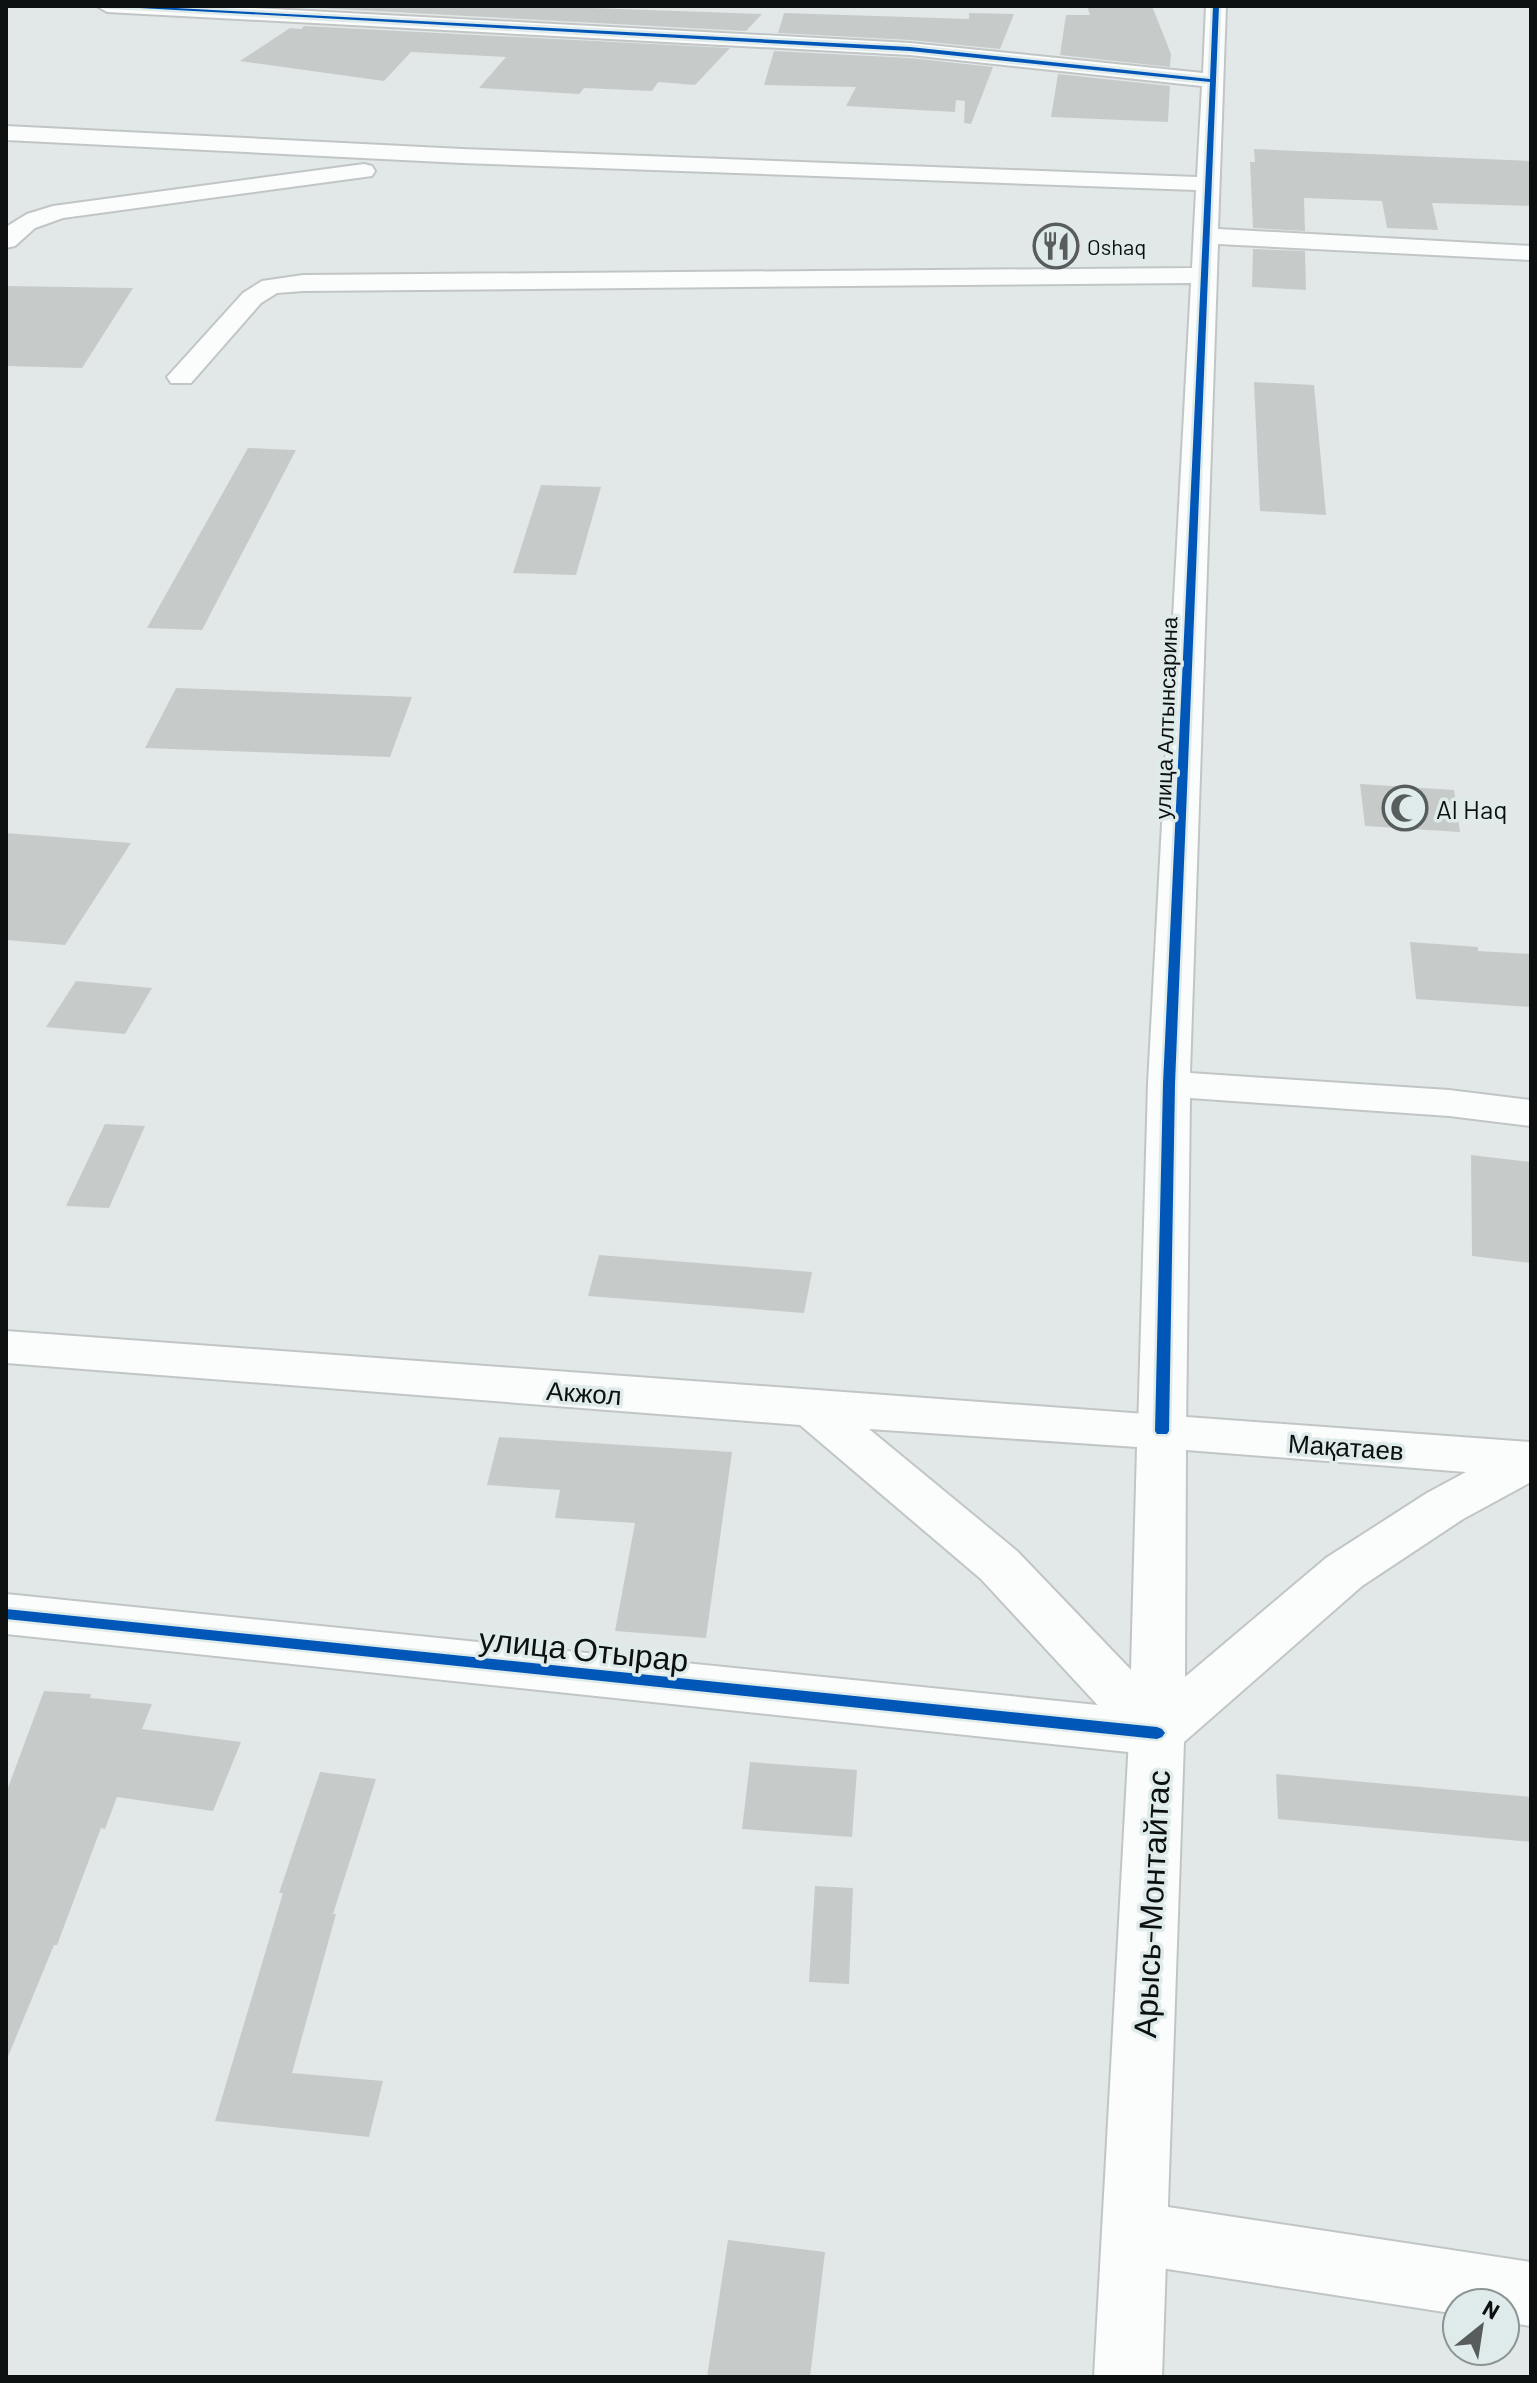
<svg xmlns="http://www.w3.org/2000/svg" width="1537" height="2383" viewBox="0 0 1537 2383" font-family="Barlow,sans-serif">
<style>
.building{fill:#c6cbca}
.lines{fill:none;stroke-linecap:round;stroke-linejoin:round}
.minor-casing{stroke:#c1c5c5;stroke-width:4}
.major-casing{stroke:#c1c5c5;stroke-width:4}
.minor{fill:#fbfcfc;fill-rule:evenodd}
.major{fill:#fbfcfc;fill-rule:evenodd}
.cycleway-casing{stroke:#dfebea;stroke-width:5}
.cycleway{fill:#0057b8;fill-rule:evenodd}
.labels{text-anchor:middle;dominant-baseline:central;stroke-width:7;stroke-linejoin:round;paint-order:stroke}
.far-poi-label{font-size:22px;fill:#0d1010;stroke:#dfebea;text-anchor:start}
.far-street-label{font-size:22px;fill:#0d1010;stroke:#dfebea}
.poi-label{font-size:26px;fill:#0d1010;stroke:#dfebea;text-anchor:start}
.street-label{font-size:26px;fill:#0d1010;stroke:#dfebea}
.near-street-label{font-size:32px;fill:#0d1010;stroke:#dfebea}
</style>
<rect width="100%" height="100%" fill="#e2e8e8"/>
<path class="building" d="M 320,6 L 536,6 L 762,14 L 746,31 L 318,8 Z
M 1087,6 L 1152,6 L 1171,54 L 1170,67 L 1060,55 L 1066,15 L 1090,15 Z
M 784,13 L 969,19 L 969,13 L 1014,14 L 1000,49 L 910,40 L 778,33 Z
M 304,26 L 730,48 L 695,85 L 658,82 L 652,91 L 584,88 L 579,94 L 479,88 L 506,57 L 411,52 L 384,81 L 240,61 L 290,28 L 301,29 Z
M 774,51 L 910,58 L 993,67 L 971,124 L 964,123 L 965,101 L 956,100 L 955,112 L 846,106 L 856,87 L 764,85 Z
M 1058,74 L 1170,86 L 1168,122 L 1051,117 Z
M 1254,149 L 1531,161 L 1531,206 L 1432,203 L 1438,230 L 1387,228 L 1382,201 L 1304,198 L 1305,231 L 1253,228 L 1250,162 L 1255,162 Z
M 1253,249 L 1305,251 L 1306,290 L 1252,287 Z
M 6,286 L 133,288 L 82,368 L 6,366 Z
M 1254,382 L 1314,385 L 1326,515 L 1260,511 Z
M 248,448 L 296,450 L 202,630 L 147,628 Z
M 541,485 L 601,487 L 576,575 L 513,573 Z
M 176,688 L 412,697 L 390,757 L 145,748 Z
M 1360,784 L 1454,790 L 1460,832 L 1365,826 Z
M 6,833 L 131,843 L 65,945 L 6,940 Z
M 1410,942 L 1478,947 L 1478,951 L 1531,954 L 1531,1007 L 1416,999 Z
M 76,981 L 152,988 L 125,1034 L 46,1027 Z
M 105,1124 L 145,1126 L 109,1208 L 66,1206 Z
M 1471,1155 L 1531,1162 L 1531,1263 L 1472,1256 Z
M 599,1255 L 812,1272 L 804,1313 L 588,1296 Z
M 499,1437 L 732,1452 L 706,1638 L 615,1631 L 635,1523 L 555,1518 L 560,1490 L 487,1485 Z
M 44,1691 L 91,1694 L 90,1698 L 152,1704 L 142,1729 L 241,1742 L 213,1811 L 117,1797 L 105,1829 L 101,1828 L 57,1945 L 54,1945 L 7,2059 L 6,1793 Z
M 750,1762 L 857,1770 L 852,1837 L 742,1829 Z
M 320,1772 L 376,1779 L 333,1914 L 336,1914 L 292,2073 L 383,2081 L 369,2137 L 215,2121 L 283,1893 L 279,1893 Z
M 1276,1774 L 1531,1797 L 1531,1842 L 1278,1819 Z
M 815,1886 L 853,1888 L 849,1984 L 809,1982 Z
M 728,2240 L 825,2252 L 810,2377 L 707,2377 Z"/>
<g class="lines">
<g class="minor-casing">
<path id="minor" d="M 97,6 L 217,6 L 910,43 L 1203,73 L 1206,6 L 1226,6 L 1218,229 L 1531,246 L 1531,260 L 1218,244 L 1190,1073 L 1449,1090 L 1531,1100 L 1531,1126 L 1449,1116 L 1190,1098 L 1186,1431 L 1179,1443 L 1162,1448 L 1145,1443 L 1138,1431 L 1148,1084 L 1191,283 L 303,291 L 277,293 L 261,303 L 191,383 L 171,383 L 167,377 L 243,293 L 262,281 L 303,275 L 1192,268 L 1196,190 L 462,163 L 6,140 L 6,126 L 462,149 L 1197,177 L 1202,86 L 910,55 L 107,12 Z
M 364,164 L 372,166 L 375,171 L 372,176 L 63,218 L 35,228 L 15,246 L 6,248 L 6,227 L 27,214 L 53,206 Z
M 6,1594 L 1157,1711 L 1177,1718 L 1185,1733 L 1177,1748 L 1157,1755 L 6,1634 Z
M 1135,2202 L 1531,2262 L 1531,2326 L 1505,2322 L 1505,2303 L 1457,2303 L 1457,2314 L 1135,2264 L 1112,2255 L 1102,2233 L 1112,2211 Z"/>
</g>
<g class="major-casing">
<path id="major" d="M 6,1331 L 1531,1442 L 1531,1482 L 1463,1519 L 1362,1586 L 1184,1742 L 1162,2377 L 1094,2377 L 1129,1739 L 981,1579 L 800,1425 L 6,1363 ZM 869,1429 L 1137,1447 L 1131,1670 L 1017,1551 ZM 1186,1450 L 1466,1472 L 1427,1493 L 1326,1558 L 1185,1677 Z"/>
</g>
<use href="#minor" class="minor"/>
<use href="#major" class="major"/>
<g class="cycleway-casing">
<path id="cycleway" d="M 104,6 L 137,6 L 910,47 L 1210,79 L 1213,6 L 1219,6 L 1175,1084 L 1169,1431 L 1167,1434 L 1157,1434 L 1155,1431 L 1163,1084 L 1210,82 L 910,51 Z
M 6,1609 L 1157,1727 L 1162,1729 L 1165,1733 L 1162,1737 L 1157,1739 L 6,1619 Z"/>
</g>
<use href="#cycleway" class="cycleway"/>
</g>
<defs>
<g id="restaurant-ring" transform="scale(2.3)"><circle r="9.5" fill="#dfebea" stroke="#585c5c" stroke-width="1.5"/><path d="M-5-6h1v4h1v-4h1v4h1v-4h1v5L-1.5 .5V6h-2V.5L-5-1ZM5-6V6H3V1.5H1.5Q1.5-4 5-6Z" fill="#585c5c"/></g>
<g id="mosque-ring" transform="scale(2.3)"><circle r="9.5" fill="#dfebea" stroke="#585c5c" stroke-width="1.5"/><path d="M3.5-4.9A6 6 0 1 0 3.5 4.9A5 5 0 1 1 3.5-4.9Z" fill="#585c5c"/></g>
</defs>
<g fill-rule="evenodd">
<use href="#restaurant-ring" x="1056" y="246"/>
<use href="#mosque-ring" x="1405" y="808"/>
</g>
<g class="labels">
<g class="far-poi-label">
<text x="1087" y="246">Oshaq</text>
</g>
<g class="far-street-label">
<text transform="translate(1165 718) rotate(-88)">улица Алтынсарина</text>
</g>
<g class="poi-label">
<text x="1436" y="808">Al Haq</text>
</g>
<g class="street-label">
<text transform="translate(584 1392) rotate(4)">Акжол</text>
<text transform="translate(1346 1446) rotate(4)">Мақатаев</text>
</g>
<g class="near-street-label">
<text transform="translate(584 1648) rotate(6)">улица Отырар</text>
<text transform="translate(1150 1904) rotate(-87)">Арысь-Монтайтас</text>
</g>
</g>
<rect width="1537" height="2383" fill="none" stroke="#0d1010" stroke-width="16"/>
<g transform="translate(1481 2327) rotate(30)"><circle r="38" fill="#dfebea" stroke="#8b9393" stroke-width="2"/>
<path d="M0-6L14 30L0 20L-14 30Z" fill="#585c5c"/>
<text y="-12" font-size="22" font-weight="bold" text-anchor="middle" fill="#0d1010">N</text>
</g>
</svg>
